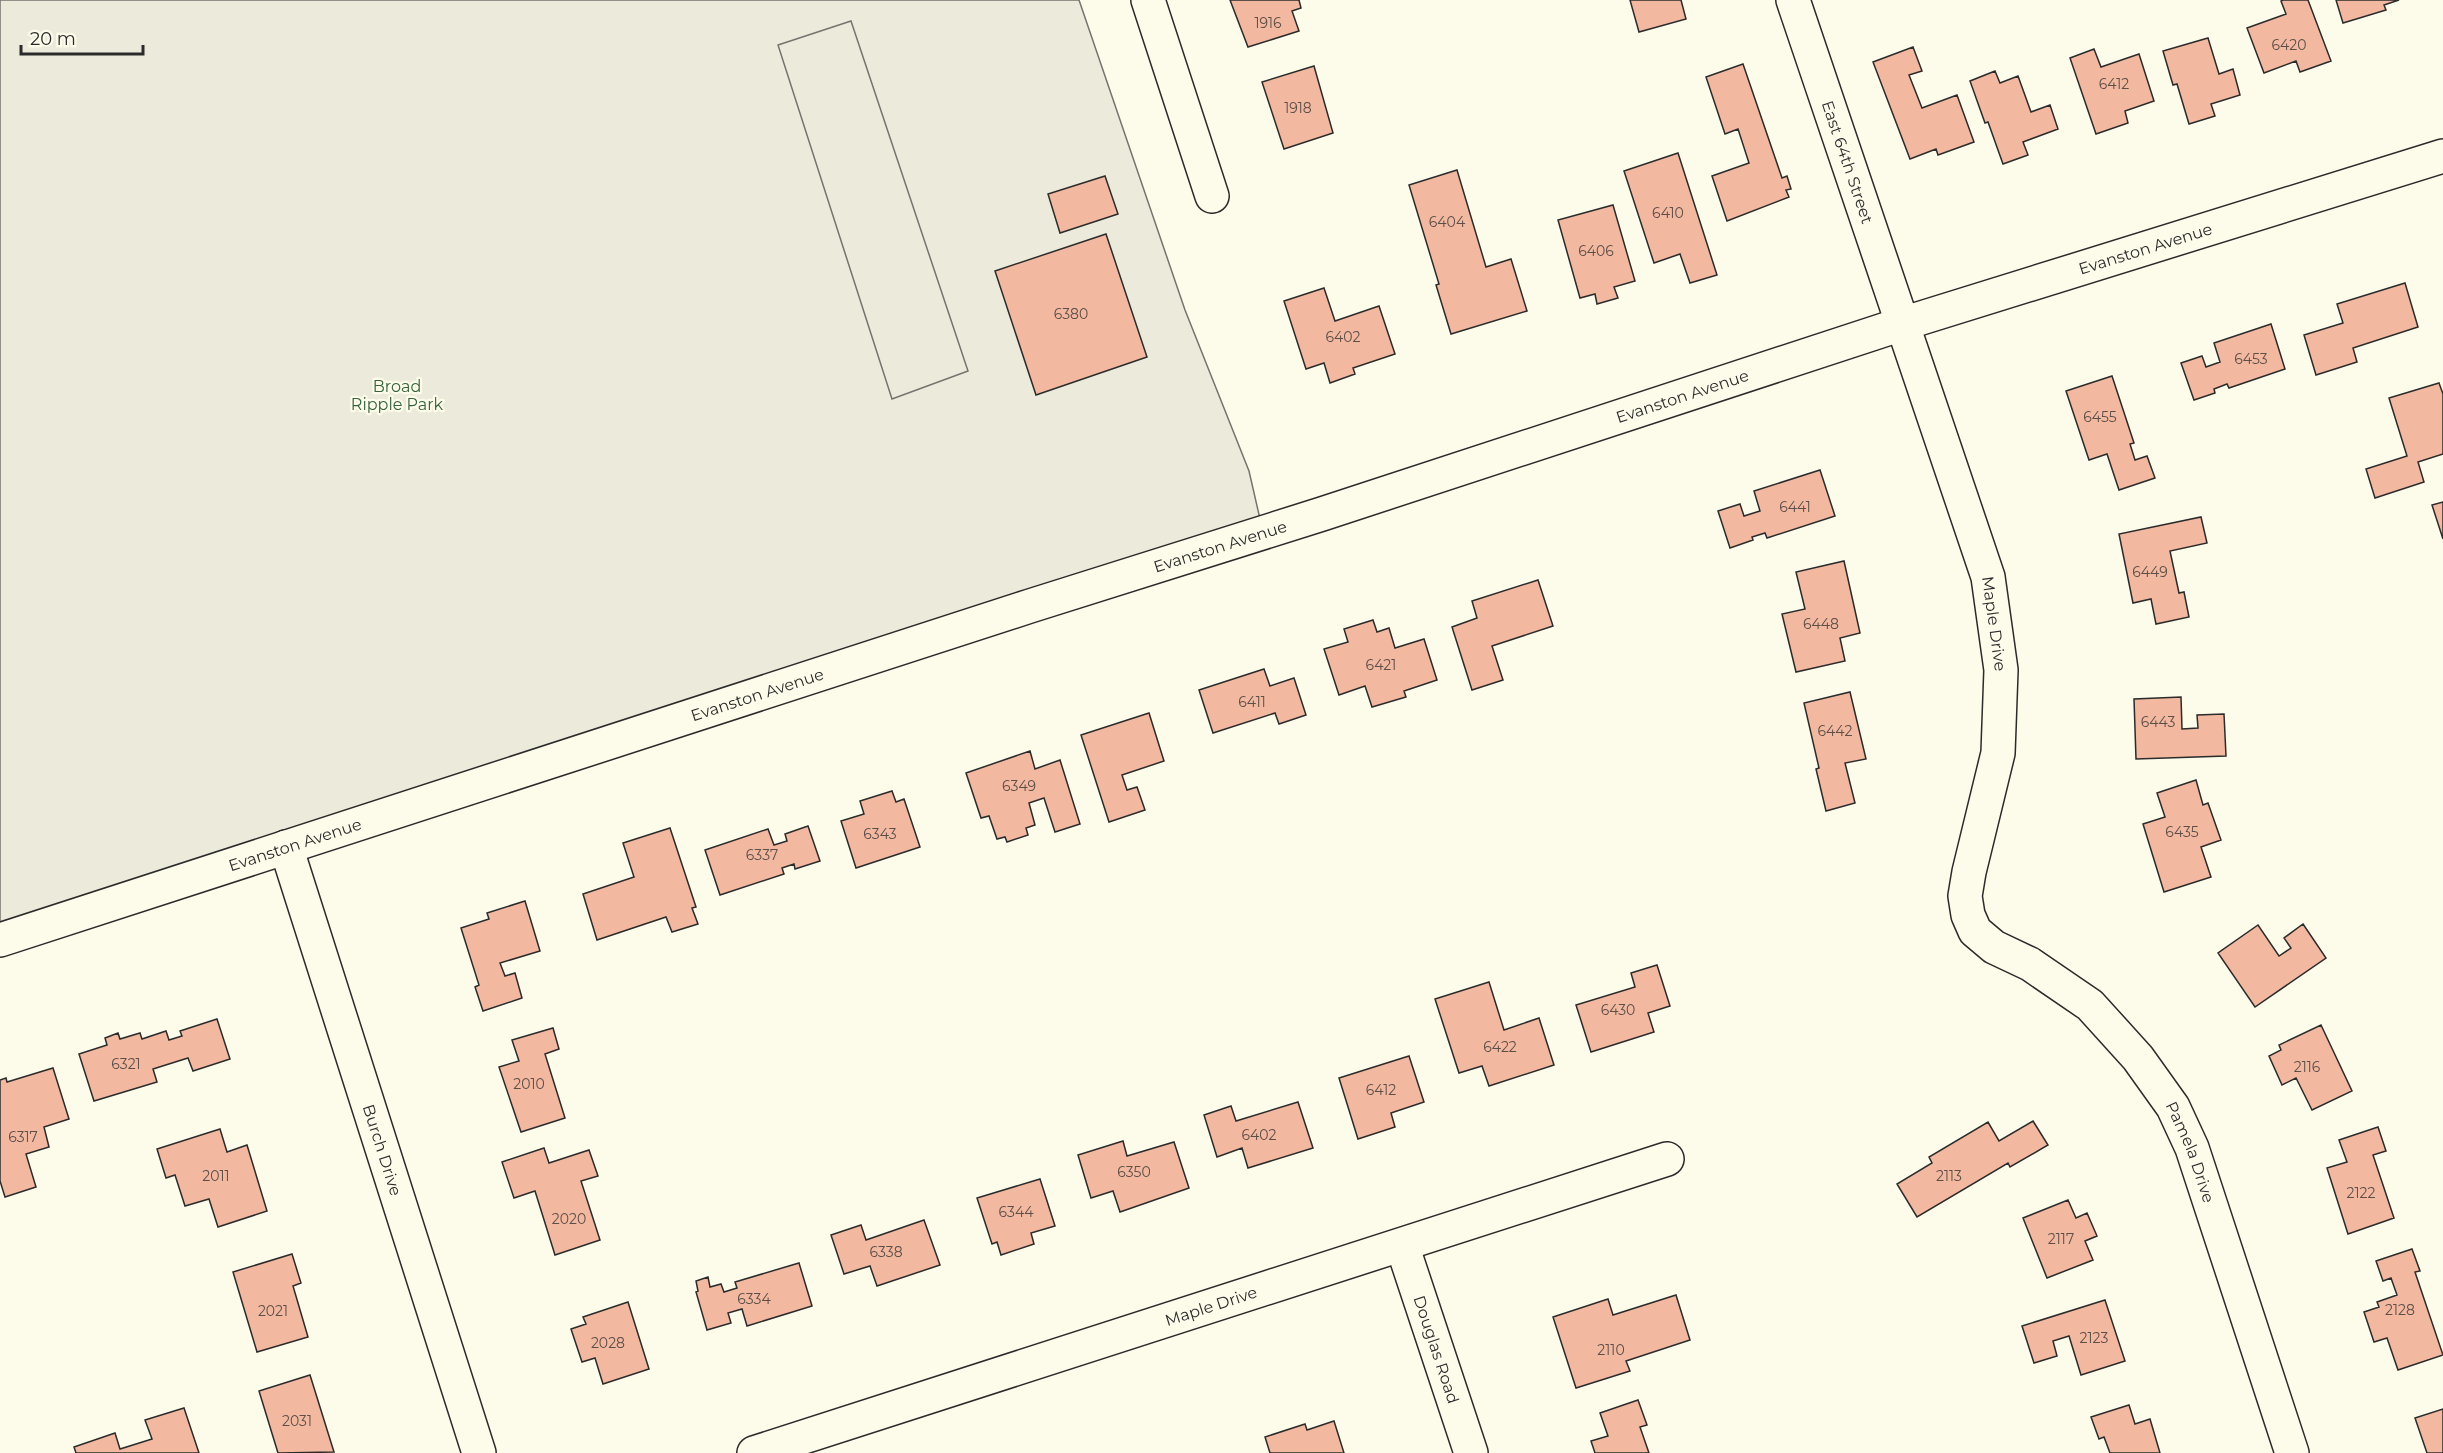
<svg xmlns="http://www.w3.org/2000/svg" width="2443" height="1453" viewBox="0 0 2443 1453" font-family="Montserrat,sans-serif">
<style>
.green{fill:#ecebdb;stroke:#74746e;stroke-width:1.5}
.parking{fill:#eceadb;stroke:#74746e;stroke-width:1.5}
.building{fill:#f2b8a0;stroke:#2b2b2b;stroke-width:1.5}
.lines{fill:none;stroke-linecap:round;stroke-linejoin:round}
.minor-casing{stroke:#2b2b2b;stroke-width:36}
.minor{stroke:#fdfbea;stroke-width:33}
.labels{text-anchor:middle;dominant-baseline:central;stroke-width:4.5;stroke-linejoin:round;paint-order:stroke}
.number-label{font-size:14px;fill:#5d4e48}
.street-label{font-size:16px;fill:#2b2b2b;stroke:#fdfbea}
.park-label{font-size:16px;fill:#34623c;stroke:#fdfbea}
</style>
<rect width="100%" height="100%" fill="#fdfbea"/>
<path class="green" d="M 0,0 L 1079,0 L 1185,310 L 1249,471 L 1263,532 L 0,940 Z"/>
<path class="parking" d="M 851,21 L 968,371 L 892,399 L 778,45 Z"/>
<path class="building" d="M 1230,0 L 1299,0 L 1301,8 L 1292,11 L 1299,31 L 1248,47 Z
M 1630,0 L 1681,0 L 1686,19 L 1639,32 Z
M 2283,0 L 2308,0 L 2331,61 L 2300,72 L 2296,61 L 2264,73 L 2247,28 L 2286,14 L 2281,1 Z
M 2336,0 L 2399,0 L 2384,5 L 2386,10 L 2343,23 Z
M 2208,38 L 2219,74 L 2233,69 L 2240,95 L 2211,104 L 2215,116 L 2189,124 L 2177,84 L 2173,85 L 2163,51 Z
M 1913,47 L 1922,71 L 1909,75 L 1922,108 L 1957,95 L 1974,142 L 1938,155 L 1936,149 L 1910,159 L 1873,62 Z
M 2094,49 L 2101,67 L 2139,54 L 2154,101 L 2125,111 L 2128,123 L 2096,134 L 2070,58 Z
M 1743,64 L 1782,178 L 1787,176 L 1791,189 L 1786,190 L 1789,197 L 1727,221 L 1712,176 L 1749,163 L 1738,129 L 1725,134 L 1706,77 Z
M 1314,66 L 1333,133 L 1284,149 L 1262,82 Z
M 1995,71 L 2000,83 L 2018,76 L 2031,112 L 2050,105 L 2058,129 L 2023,142 L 2028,155 L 2003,164 L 1988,122 L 1985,123 L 1970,81 Z
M 1678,153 L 1717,275 L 1690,283 L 1680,254 L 1654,263 L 1624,171 Z
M 1457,170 L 1486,267 L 1511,259 L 1527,311 L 1451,334 L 1436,285 L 1439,284 L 1409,185 Z
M 1105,176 L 1118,214 L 1060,233 L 1048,194 Z
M 1613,205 L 1635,281 L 1614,287 L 1618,298 L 1597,304 L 1595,294 L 1580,298 L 1558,220 Z
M 1106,234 L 1147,357 L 1036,395 L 995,271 Z
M 2405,283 L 2418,327 L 2353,348 L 2357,362 L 2316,375 L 2304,335 L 2343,323 L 2337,304 Z
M 1324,288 L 1335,321 L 1379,306 L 1395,354 L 1353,368 L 1355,374 L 1330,383 L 1324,363 L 1306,369 L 1284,301 Z
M 2271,324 L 2285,369 L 2229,388 L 2227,384 L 2214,389 L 2215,393 L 2194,400 L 2181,363 L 2202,356 L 2206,367 L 2220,362 L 2214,343 Z
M 2112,376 L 2134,443 L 2130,444 L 2135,460 L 2147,456 L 2155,478 L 2119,490 L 2107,454 L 2089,460 L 2066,391 Z
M 2439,383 L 2443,394 L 2443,454 L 2418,462 L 2424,482 L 2375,498 L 2366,469 L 2407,456 L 2389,398 Z
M 1820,470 L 1835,516 L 1767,538 L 1765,533 L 1752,537 L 1753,540 L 1730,548 L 1718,511 L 1740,504 L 1744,516 L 1760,511 L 1754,491 Z
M 2443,502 L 2443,539 L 2432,505 Z
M 2201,517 L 2207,543 L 2170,551 L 2179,593 L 2184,592 L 2189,617 L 2156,624 L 2151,599 L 2133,603 L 2119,534 Z
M 1844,561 L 1860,633 L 1840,638 L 1845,661 L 1796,672 L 1782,614 L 1805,609 L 1796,572 Z
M 1538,580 L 1553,626 L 1492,646 L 1503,680 L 1472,690 L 1452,627 L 1477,618 L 1472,601 Z
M 1373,620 L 1377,632 L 1389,628 L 1395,648 L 1424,639 L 1437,680 L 1404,691 L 1406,697 L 1372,707 L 1365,686 L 1339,695 L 1324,649 L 1348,642 L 1344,629 Z
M 1264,669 L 1270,686 L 1294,678 L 1306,715 L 1279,724 L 1275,713 L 1213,733 L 1199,690 Z
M 1850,692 L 1866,759 L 1845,763 L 1855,803 L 1826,811 L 1816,769 L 1819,768 L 1804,703 Z
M 2181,697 L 2182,729 L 2198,728 L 2197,715 L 2224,714 L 2226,756 L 2136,759 L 2134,699 Z
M 1149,713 L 1164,761 L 1122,775 L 1127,790 L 1137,787 L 1145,810 L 1109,822 L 1081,735 Z
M 1030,751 L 1035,769 L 1060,760 L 1080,824 L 1055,832 L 1044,798 L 1029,803 L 1035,825 L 1026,828 L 1028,835 L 1007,842 L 1005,837 L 997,839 L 989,816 L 981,818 L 966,773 Z
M 2196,780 L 2203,805 L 2208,803 L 2221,840 L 2201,847 L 2211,877 L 2164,892 L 2143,824 L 2165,817 L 2157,793 Z
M 892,791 L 896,802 L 904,799 L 920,847 L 856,868 L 841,821 L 864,814 L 860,801 Z
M 808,826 L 820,861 L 795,869 L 794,864 L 782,868 L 784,874 L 720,895 L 705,850 L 768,829 L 774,845 L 787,841 L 785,834 Z
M 670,828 L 696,907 L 692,908 L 698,924 L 672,932 L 666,917 L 597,940 L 583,894 L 634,877 L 623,843 Z
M 525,901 L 540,951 L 500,963 L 505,976 L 515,973 L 522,998 L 483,1011 L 475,987 L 479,985 L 461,928 L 489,919 L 487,913 Z
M 2303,924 L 2326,958 L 2255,1007 L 2218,953 L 2258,925 L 2279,956 L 2291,948 L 2284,938 Z
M 1657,965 L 1670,1006 L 1648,1013 L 1654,1032 L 1591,1052 L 1576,1005 L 1635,987 L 1631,973 Z
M 1489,982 L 1504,1030 L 1539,1018 L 1554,1065 L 1489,1086 L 1482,1066 L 1459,1073 L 1435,999 Z
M 217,1019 L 230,1059 L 193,1071 L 188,1058 L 153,1069 L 157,1082 L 94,1101 L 79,1054 L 107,1045 L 105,1038 L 118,1033 L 120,1039 L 140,1033 L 142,1039 L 166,1031 L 169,1040 L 182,1036 L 180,1031 Z
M 2321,1025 L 2352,1091 L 2312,1110 L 2296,1078 L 2282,1085 L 2269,1056 L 2281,1050 L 2279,1045 Z
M 553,1028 L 559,1049 L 545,1054 L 565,1118 L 521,1132 L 499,1067 L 519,1061 L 512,1040 Z
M 1409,1056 L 1424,1102 L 1391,1113 L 1395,1127 L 1358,1139 L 1339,1078 Z
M 53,1068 L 69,1119 L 44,1127 L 49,1147 L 26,1154 L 36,1187 L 5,1197 L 0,1181 L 0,1080 L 6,1078 L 7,1082 Z
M 1298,1102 L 1313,1148 L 1248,1168 L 1242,1148 L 1217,1157 L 1204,1115 L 1231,1106 L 1236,1121 Z
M 2033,1121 L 2048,1145 L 2010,1167 L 2008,1163 L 1917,1217 L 1897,1184 L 1932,1163 L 1929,1157 L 1988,1122 L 1999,1141 Z
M 2378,1127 L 2386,1151 L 2373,1155 L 2394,1218 L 2348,1234 L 2327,1168 L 2347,1162 L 2339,1140 Z
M 220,1129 L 227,1152 L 247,1145 L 267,1211 L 218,1227 L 209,1199 L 185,1206 L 175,1175 L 166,1178 L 157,1149 Z
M 1123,1141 L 1127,1156 L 1174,1142 L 1189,1188 L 1120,1212 L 1113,1191 L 1091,1198 L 1078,1155 Z
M 544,1148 L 549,1163 L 589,1150 L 598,1176 L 581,1181 L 600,1240 L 555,1255 L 535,1191 L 514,1198 L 502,1162 Z
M 1040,1179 L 1055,1226 L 1031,1233 L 1034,1244 L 1001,1255 L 997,1242 L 992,1244 L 977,1198 Z
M 2068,1200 L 2076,1218 L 2087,1213 L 2097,1236 L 2085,1241 L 2093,1260 L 2047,1278 L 2023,1218 Z
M 924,1220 L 940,1265 L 877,1286 L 870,1266 L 844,1274 L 831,1235 L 861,1225 L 866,1240 Z
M 2412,1249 L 2420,1271 L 2415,1272 L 2443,1355 L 2398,1370 L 2387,1338 L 2374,1342 L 2364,1312 L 2379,1307 L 2377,1302 L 2397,1295 L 2391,1278 L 2383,1281 L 2376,1261 Z
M 292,1254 L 301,1283 L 293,1286 L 308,1337 L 257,1352 L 233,1272 Z
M 799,1263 L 812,1306 L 747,1326 L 742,1309 L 728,1313 L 731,1323 L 707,1330 L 696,1292 L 698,1291 L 696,1281 L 708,1277 L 710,1287 L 721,1284 L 724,1292 L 737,1288 L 735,1282 Z
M 1676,1295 L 1690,1340 L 1626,1361 L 1630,1371 L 1576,1388 L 1553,1317 L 1608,1299 L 1613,1315 Z
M 2105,1300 L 2125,1361 L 2081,1375 L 2069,1336 L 2053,1341 L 2057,1356 L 2034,1363 L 2022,1326 Z
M 628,1302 L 649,1369 L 603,1384 L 595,1358 L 582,1362 L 571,1329 L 586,1324 L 583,1317 Z
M 310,1375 L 334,1452 L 278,1453 L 259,1391 Z
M 1638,1400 L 1647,1425 L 1640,1427 L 1649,1453 L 1595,1453 L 1591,1441 L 1608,1436 L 1600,1413 Z
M 2129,1405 L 2135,1424 L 2150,1419 L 2160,1453 L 2110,1453 L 2104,1437 L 2099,1439 L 2091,1417 Z
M 184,1408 L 199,1453 L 76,1453 L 74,1447 L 115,1433 L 120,1449 L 152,1439 L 145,1420 Z
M 2443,1409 L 2443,1453 L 2427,1453 L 2415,1418 Z
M 1334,1421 L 1344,1453 L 1270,1453 L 1265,1437 L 1305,1424 L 1307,1430 Z"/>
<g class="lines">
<g class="minor-casing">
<g id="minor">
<path d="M 1148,0 L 1212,196"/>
<path id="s1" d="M 1793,0 L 1988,577 L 2001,670 L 1998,753 L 1969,872 L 1965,896 L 1968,915 L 1975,931 L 1994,947 L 2030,964 L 2090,1005 L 2138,1058 L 2173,1107 L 2192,1148 L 2292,1453"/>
<path id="s2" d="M 286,847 L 479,1453"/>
<path id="s3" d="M 0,940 L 1030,606 L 1322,514 L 1902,324 L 2443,156"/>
<path id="s4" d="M 1402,1245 L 1471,1453"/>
<path id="s5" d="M 754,1453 L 1667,1159"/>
</g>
</g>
<use href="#minor" class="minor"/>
</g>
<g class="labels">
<g class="number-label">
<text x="1268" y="23">1916</text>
<text x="2289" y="45">6420</text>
<text x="2114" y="84">6412</text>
<text x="1298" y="108">1918</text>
<text x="1668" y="213">6410</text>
<text x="1447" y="222">6404</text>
<text x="1596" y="251">6406</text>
<text x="1071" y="314">6380</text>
<text x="1343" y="337">6402</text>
<text x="2251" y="359">6453</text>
<text x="2100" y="417">6455</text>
<text x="1795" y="507">6441</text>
<text x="2150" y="572">6449</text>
<text x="1821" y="624">6448</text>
<text x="1381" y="665">6421</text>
<text x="1252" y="702">6411</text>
<text x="2158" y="722">6443</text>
<text x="1835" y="731">6442</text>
<text x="1019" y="786">6349</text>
<text x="2182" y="832">6435</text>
<text x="880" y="834">6343</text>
<text x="762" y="855">6337</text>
<text x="1618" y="1010">6430</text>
<text x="1500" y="1047">6422</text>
<text x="126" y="1064">6321</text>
<text x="2307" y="1067">2116</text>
<text x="529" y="1084">2010</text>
<text x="1381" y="1090">6412</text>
<text x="1259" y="1135">6402</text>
<text x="23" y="1137">6317</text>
<text x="1134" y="1172">6350</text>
<text x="216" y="1176">2011</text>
<text x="1949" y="1176">2113</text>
<text x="2361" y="1193">2122</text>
<text x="1016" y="1212">6344</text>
<text x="569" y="1219">2020</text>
<text x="2061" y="1239">2117</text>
<text x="886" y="1252">6338</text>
<text x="754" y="1299">6334</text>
<text x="2400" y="1310">2128</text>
<text x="273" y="1311">2021</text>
<text x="2094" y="1338">2123</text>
<text x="608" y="1343">2028</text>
<text x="1611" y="1350">2110</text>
<text x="297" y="1421">2031</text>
</g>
<g class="street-label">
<text stroke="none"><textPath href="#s1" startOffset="171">East 64th Street</textPath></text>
<text stroke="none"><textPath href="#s3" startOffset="2254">Evanston Avenue</textPath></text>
<text stroke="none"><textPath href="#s3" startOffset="1768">Evanston Avenue</textPath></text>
<text stroke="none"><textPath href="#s3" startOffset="1282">Evanston Avenue</textPath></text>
<text stroke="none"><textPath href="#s1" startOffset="656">Maple Drive</textPath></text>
<text stroke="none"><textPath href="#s3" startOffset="796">Evanston Avenue</textPath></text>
<text stroke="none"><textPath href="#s3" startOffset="310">Evanston Avenue</textPath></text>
<text stroke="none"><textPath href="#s2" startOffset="318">Burch Drive</textPath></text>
<text stroke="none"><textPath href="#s1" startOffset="1287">Pamela Drive</textPath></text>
<text stroke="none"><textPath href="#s5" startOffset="480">Maple Drive</textPath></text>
<text stroke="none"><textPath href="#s4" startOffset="110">Douglas Road</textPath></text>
</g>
<g class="park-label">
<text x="397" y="386">Broad<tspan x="397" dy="18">Ripple Park</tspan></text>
</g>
</g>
<path d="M21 45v9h122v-9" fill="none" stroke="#2b2b2b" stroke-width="3"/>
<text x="30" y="45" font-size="18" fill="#2b2b2b" stroke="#fdfbea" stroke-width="4.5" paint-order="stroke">20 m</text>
</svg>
